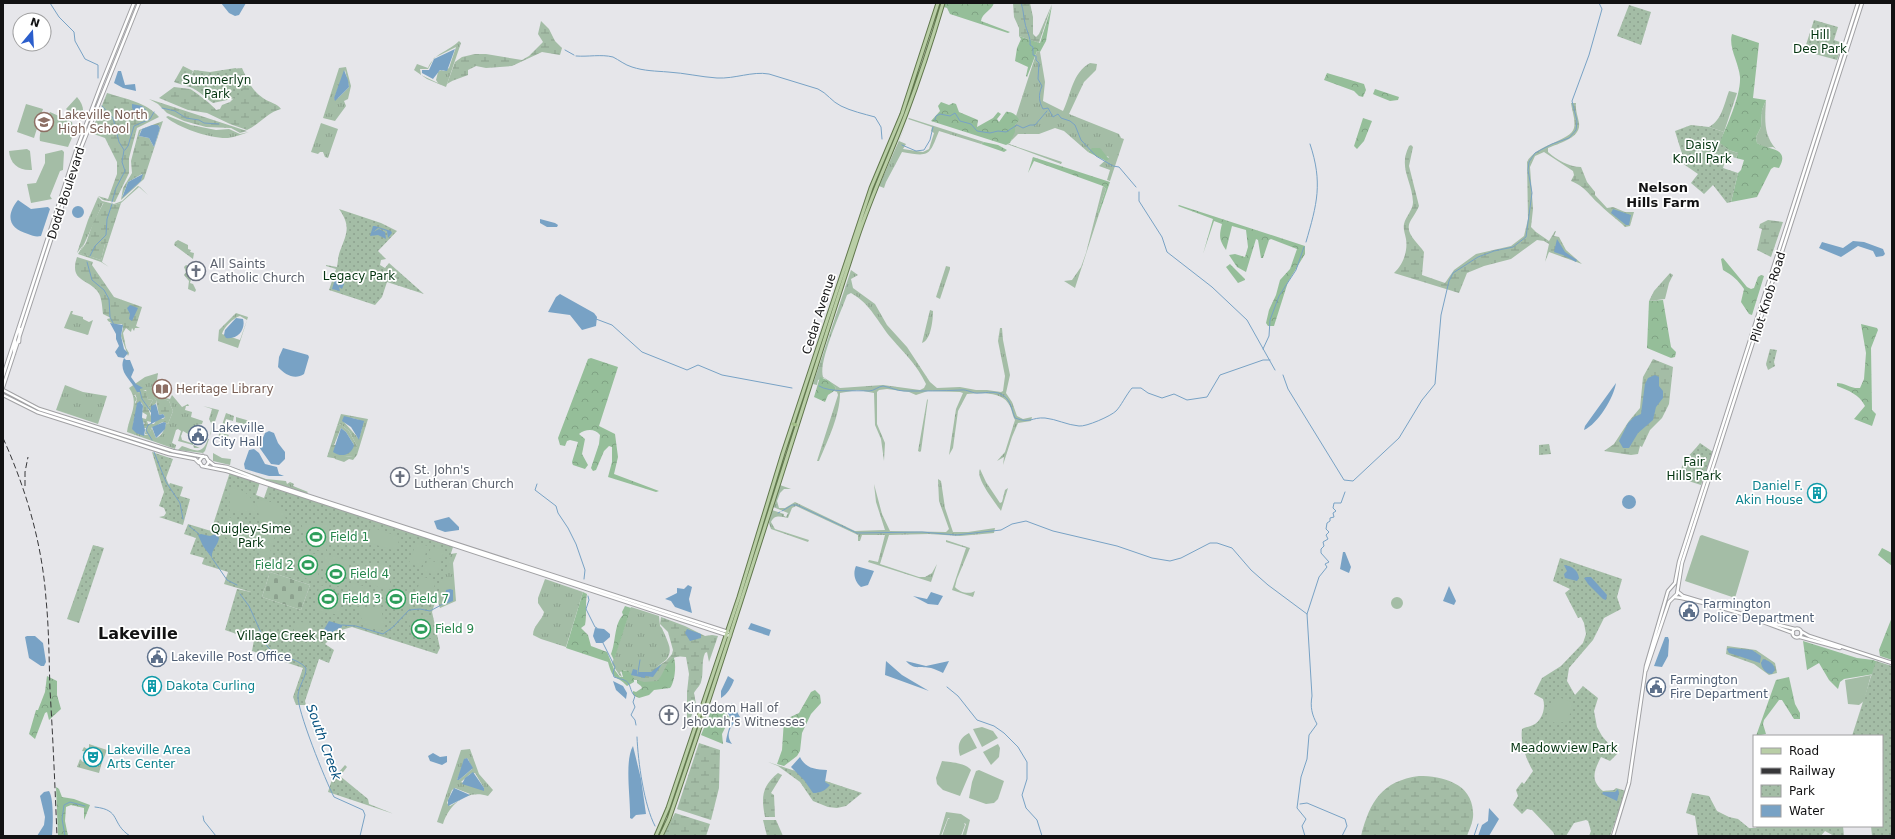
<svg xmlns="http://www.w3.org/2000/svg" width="1895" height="839" viewBox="0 0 1895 839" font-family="'DejaVu Sans',sans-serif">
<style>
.grass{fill:url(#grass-tufts);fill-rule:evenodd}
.forest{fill:url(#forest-crowns)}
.wetland{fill:url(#wetland-marsh);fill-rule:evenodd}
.cemetery{fill:url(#cemetery-stones)}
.park{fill:url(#park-dots);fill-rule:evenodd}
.garden{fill:#a4bda6}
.water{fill:#78a2c5}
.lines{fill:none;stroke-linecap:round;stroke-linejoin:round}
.stream{stroke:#78a2c5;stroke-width:1}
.secondary-casing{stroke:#a1a1a4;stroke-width:4.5}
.primary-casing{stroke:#60774c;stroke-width:5}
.trunk-casing{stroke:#60774c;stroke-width:5}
.secondary{stroke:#fff;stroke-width:2.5}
.primary{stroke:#b9cea6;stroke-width:3}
.trunk{stroke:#a2be88;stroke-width:3}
.rail{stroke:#373739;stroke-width:1;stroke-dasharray:6 3;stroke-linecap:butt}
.labels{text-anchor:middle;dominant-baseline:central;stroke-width:3.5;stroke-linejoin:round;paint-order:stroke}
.park-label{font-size:12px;fill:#043511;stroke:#fff}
.education-label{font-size:12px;fill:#785e54;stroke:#fff;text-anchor:start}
.street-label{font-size:12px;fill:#121213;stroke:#fff}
.worship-label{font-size:12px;fill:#5b616d;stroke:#fff;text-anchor:start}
.service-label{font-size:12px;fill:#4e5e75;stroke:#fff;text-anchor:start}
.culture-label{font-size:12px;fill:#0d838f;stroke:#fff;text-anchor:start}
.leisure-label{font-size:12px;fill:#27864d;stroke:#fff;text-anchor:start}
.neighbourhood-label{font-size:13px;font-weight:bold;fill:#121213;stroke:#fff}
.water-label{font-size:13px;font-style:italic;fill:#07517f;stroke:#fff}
.district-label{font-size:16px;font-weight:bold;fill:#121213;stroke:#fff}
</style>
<defs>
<pattern id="grass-tufts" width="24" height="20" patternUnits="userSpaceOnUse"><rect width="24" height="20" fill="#a4bda6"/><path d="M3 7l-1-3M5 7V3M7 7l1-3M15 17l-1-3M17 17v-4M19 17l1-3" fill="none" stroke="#8ca18e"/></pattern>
<pattern id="forest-crowns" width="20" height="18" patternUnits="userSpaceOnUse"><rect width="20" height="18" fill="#95be99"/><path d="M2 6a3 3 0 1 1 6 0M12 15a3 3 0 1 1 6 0" fill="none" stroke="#7fa283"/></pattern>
<pattern id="wetland-marsh" width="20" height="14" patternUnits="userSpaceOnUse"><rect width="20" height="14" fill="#a4bda6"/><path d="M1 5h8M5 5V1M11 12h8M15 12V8" fill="none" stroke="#8ca18e"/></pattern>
<pattern id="cemetery-stones" width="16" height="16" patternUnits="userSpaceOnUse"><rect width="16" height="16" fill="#a4bda6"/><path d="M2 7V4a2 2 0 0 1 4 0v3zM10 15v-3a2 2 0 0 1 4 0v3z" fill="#8ca18e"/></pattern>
<pattern id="park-dots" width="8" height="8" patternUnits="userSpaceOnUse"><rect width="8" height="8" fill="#a4bda6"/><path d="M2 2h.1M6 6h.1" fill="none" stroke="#8ca18e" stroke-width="1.8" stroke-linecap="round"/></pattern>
</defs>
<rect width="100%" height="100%" fill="#e6e6ea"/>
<path class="grass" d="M 459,41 L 461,43 L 446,87 L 427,79 L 414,70 L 417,64 L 428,68 C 434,53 448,52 459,41 ZM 456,47 L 449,68 L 444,71 L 441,70 L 438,72 L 436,80 L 438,83 L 421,75 L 420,69 L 428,69 L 434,58 Z
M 1037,51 L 1040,52 L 1045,82 L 1043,101 L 1063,111 C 1071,95 1072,73 1090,63 L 1097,64 L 1096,70 L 1084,82 L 1069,114 L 1119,134 L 1121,138 L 1124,139 L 1110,181 L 1107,180 L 1110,170 L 1099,166 L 1109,157 L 1090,150 L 1088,152 L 1064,131 L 1055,128 L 1039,134 L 1018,134 L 1011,141 L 1016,122 L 1016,116 Z
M 346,67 L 351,86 L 348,99 L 344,101 L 346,106 L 335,121 L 323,118 L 339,68 ZM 345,70 L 349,87 L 338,98 L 334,99 Z
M 1729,91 L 1737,93 L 1724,132 L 1709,127 C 1722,120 1724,104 1729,91 Z
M 1766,100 C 1765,119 1763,134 1776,149 L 1773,147 L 1765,148 L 1757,143 L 1756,137 L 1761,127 L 1762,110 Z
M 168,116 L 191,125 L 216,130 L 229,129 L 240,134 L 249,132 C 242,134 235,137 228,138 C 212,139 178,128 166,117 Z
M 909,118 L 984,142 L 981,144 L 939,131 C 929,156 930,157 902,152 L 886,182 L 884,188 L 879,186 L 908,120 L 899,141 L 906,144 L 903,149 L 923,152 L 929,149 L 934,133 L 931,131 L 932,127 L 908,119 Z
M 321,123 L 338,129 L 328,158 L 325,157 L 323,152 L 320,152 L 318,154 L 311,152 Z
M 1007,144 L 1009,144 L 1062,162 L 1061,164 Z
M 138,186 L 140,187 L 148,195 L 139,187 L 121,203 L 114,205 L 103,203 L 80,253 L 101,260 L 105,244 L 108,243 L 102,262 L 109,267 L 101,262 L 78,254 L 84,244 L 102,201 L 114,204 L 122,201 Z
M 1103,186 L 1106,189 L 1098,212 L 1099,214 L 1075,288 L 1064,281 L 1072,280 L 1081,267 L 1086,253 Z
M 98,197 L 102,201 L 84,244 L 77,253 L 88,220 Z
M 178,240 L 188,245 L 188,249 L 191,250 L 190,252 L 194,253 L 193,259 L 174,245 L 175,242 Z
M 186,265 L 190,266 L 188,273 L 192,276 L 190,283 L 193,284 L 196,290 L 195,292 L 188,289 L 189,281 L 184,275 L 186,272 L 184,267 Z
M 946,266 L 950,267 L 950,269 L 940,299 L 936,297 Z
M 851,270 L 858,275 L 851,279 L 853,288 L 875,304 L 887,325 L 907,347 L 930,382 L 937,388 L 960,387 L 976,390 L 987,390 L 1001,392 L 1003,391 L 1005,376 L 998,341 L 1000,328 L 1002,328 L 1003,340 L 1010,375 L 1006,393 L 1012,402 L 1017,416 L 1023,419 L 1032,417 L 1031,421 L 1018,423 L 1012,437 L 1003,465 L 1004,457 L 997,461 L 1005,452 L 1015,420 C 1012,415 1012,408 1008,403 C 1001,391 978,393 967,394 L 958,411 L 953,448 L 949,455 L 956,409 L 963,393 L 960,392 L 928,391 L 916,395 L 909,392 L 887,389 L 879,390 L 877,392 L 877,424 L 885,443 L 884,461 L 881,439 L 875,425 L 874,393 L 858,390 L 840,393 C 840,415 828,440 819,461 L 817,461 L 838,395 L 837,392 L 834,391 L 836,388 L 824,378 L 818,380 L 817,385 L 813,384 ZM 851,293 C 871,304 878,323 892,339 C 905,354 917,365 926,384 L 924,388 L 920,390 L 883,385 L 840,388 L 823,377 C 818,362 841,312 847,295 Z
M 1670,273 L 1673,275 L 1669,283 L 1665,299 L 1649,301 L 1654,291 Z
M 930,310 L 933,311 C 933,320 931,340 922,343 Z
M 71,311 L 73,311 L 72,314 L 83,317 L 83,319 L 89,322 L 93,320 L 88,335 L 64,328 Z
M 236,313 L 248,317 L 238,348 L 218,341 L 219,330 ZM 240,316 L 247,320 L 240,340 L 222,334 C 224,327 233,318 240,316 Z
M 158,373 L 157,380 L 160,383 L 166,384 L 166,386 L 156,383 L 153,390 L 159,392 L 158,396 L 170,399 L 172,395 L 182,407 L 188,404 L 189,406 L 186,406 L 185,410 L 192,412 L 191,417 L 203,421 L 202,424 L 197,425 L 196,431 L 188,434 L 183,431 L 181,436 L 182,440 L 191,443 L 193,442 L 193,445 L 200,448 L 194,448 L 193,445 L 178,441 L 181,431 L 178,429 L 176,430 L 172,443 L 176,445 L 175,449 L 127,432 C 129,416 140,403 129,388 L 145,377 ZM 144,390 L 146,390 L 148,395 L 147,399 L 153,400 L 148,408 L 151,413 L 152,410 L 151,409 L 156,403 L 156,400 L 151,395 L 169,401 L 173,411 L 168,424 L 166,423 C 165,429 162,436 156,438 L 152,428 L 148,435 L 145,435 L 133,425 L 137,407 L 135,402 L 137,399 L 134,395 Z
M 65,385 L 83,392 L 107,396 L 98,424 L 56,410 Z
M 928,399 L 921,451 L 920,452 L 918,451 L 927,400 Z
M 203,406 L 219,410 L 210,436 L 212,425 L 209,419 L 212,409 Z
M 226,413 L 234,416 L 233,421 L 226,419 L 222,433 L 229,435 L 225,440 L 218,437 Z
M 341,414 L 368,419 L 357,455 L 353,460 L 349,459 L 344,462 L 335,459 L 335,457 L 344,459 L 343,457 L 345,456 L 353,457 L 357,446 L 349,431 L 340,424 L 337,426 ZM 352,418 L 359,420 L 362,428 L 359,439 L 344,422 Z
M 236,417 L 257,423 L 256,427 L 236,422 Z
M 208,439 L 209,439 L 205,451 L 203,453 L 178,450 L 182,446 C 195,450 202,456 208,439 Z
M 213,453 L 222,458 L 231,459 L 230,465 L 213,461 Z
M 232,467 L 266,479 L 286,481 L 287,484 L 290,482 L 294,484 L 293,486 L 308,492 L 306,494 L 264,480 Z
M 980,469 L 986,482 L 1000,503 L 1002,502 L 1005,490 L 1008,488 L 1001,511 C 995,502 975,478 980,469 Z
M 938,479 L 941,481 L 945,508 L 953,532 L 968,532 L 995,528 L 994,533 L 960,536 L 929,534 L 889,535 L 880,564 L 919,577 L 925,577 L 932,573 L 937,564 L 931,582 L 868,562 L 869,560 L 878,562 L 885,535 L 862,535 L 860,541 L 858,541 L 858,535 L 796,506 L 792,508 L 788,518 C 781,517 775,514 771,522 L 775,529 L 809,540 L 808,542 L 771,529 L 769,523 L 772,510 L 784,514 L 784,516 L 786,517 L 788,513 L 773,507 L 780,485 L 791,489 L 784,489 L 780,493 L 777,501 L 779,508 L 785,508 L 795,502 L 855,531 L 885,530 L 876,502 L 874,484 L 882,514 L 890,531 L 946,532 L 949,529 L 939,501 Z
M 946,540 L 970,548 L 957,579 L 955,587 C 959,592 969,595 975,591 L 973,597 L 952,590 L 966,548 L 946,542 Z
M 457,553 L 453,563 L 456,601 L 440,608 L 438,602 L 439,599 L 437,594 L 450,554 Z
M 545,579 L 583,592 L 566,647 L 541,639 L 533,635 C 533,625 542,621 544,612 L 538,603 L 538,598 Z
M 631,607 L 659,616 L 660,626 C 663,629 663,631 665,635 C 669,645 673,651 666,660 L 639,680 L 634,680 L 630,676 L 630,672 L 624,670 L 620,672 L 622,677 L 620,676 L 612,664 Z
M 89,744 L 107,750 L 103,760 L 96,755 L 96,753 L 82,751 L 84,747 L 89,750 Z
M 470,749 L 479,774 L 493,790 L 488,796 C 466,789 449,805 443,824 L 437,822 L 461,750 ZM 466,758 L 468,759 L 472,769 L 459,780 L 457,780 ZM 475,773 L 484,788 L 461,782 L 470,774 ZM 455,788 L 470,794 L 450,806 L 447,803 L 452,790 Z
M 80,759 L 83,762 L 86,760 L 88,763 L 91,761 L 98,763 L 100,761 L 102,762 L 99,773 L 77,767 Z"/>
<path class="forest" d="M 945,3 L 994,3 C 992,10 982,13 981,21 L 1010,32 L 1008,33 L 950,14 L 947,8 L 944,7 Z
M 1052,5 L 1046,41 L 1040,52 L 1037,51 L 1027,77 L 1026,76 L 1028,67 L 1015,61 L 1017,48 L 1021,39 L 1019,36 L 1040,43 Z
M 1732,34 L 1759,43 L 1753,98 L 1766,100 L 1762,110 L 1761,127 L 1756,137 L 1757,143 C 1767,150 1791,147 1779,168 L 1774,167 L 1771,169 L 1757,197 L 1731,202 L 1738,173 L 1741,170 L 1744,160 L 1736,158 L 1738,153 L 1729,150 L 1719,143 C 1727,126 1741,95 1740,77 C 1739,63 1728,47 1732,34 Z
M 1327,73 L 1364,84 L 1366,90 L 1363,97 L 1359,96 L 1354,91 L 1324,80 Z
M 1375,89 L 1399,97 L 1398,100 L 1390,101 L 1375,95 L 1373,94 Z
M 941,102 L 949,105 L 953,103 L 956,104 L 959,112 L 978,120 L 977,127 L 993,118 L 998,112 L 1001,114 L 997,119 L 999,122 L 1006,112 C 1011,111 1018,116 1019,120 L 1015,125 L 1015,132 L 1010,143 L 1006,145 L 931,121 L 940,111 L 938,106 Z
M 1363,118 L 1372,121 L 1364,141 L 1357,149 L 1354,146 Z
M 984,142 L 998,145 L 1007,150 L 1004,152 L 981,144 Z
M 1092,148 L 1100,148 L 1109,159 L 1106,161 L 1088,152 Z
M 1033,157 L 1110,182 L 1099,214 L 1098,212 L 1106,189 L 1103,186 L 1034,161 L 1028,173 Z
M 1179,205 L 1305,246 L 1305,254 L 1288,282 L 1274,326 L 1268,326 L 1266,323 L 1269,310 L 1276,295 L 1280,280 L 1290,269 L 1297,249 L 1271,239 L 1269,240 L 1263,258 L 1261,258 L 1258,240 L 1256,239 L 1246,272 L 1237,267 L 1229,255 L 1235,254 L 1245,257 L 1248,247 L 1246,230 L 1232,226 L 1226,250 C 1219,240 1219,236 1222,224 L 1214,221 L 1203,254 L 1213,219 L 1178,206 Z
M 1723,258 L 1747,287 L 1751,289 L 1754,288 L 1758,277 L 1761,275 L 1764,276 L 1752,315 L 1749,314 L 1741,302 L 1744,289 C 1738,280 1732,275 1723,270 L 1721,259 Z
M 1230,264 L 1245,279 L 1245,280 L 1238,283 L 1226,267 Z
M 1663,300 L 1671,347 L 1676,352 L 1675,357 L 1671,358 L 1647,348 L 1649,301 Z
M 1861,324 L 1877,328 L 1878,330 L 1871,348 L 1872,410 L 1876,414 L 1872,426 L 1854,419 L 1865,406 C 1859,394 1849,391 1837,386 L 1837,383 C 1845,383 1851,389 1860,388 L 1864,379 L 1866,353 Z
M 591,358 L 618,367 L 599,426 L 615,434 L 618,457 L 614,474 L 659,491 L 656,492 L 608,477 L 612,462 L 612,447 L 609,446 L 604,451 L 596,470 L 593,471 L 591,468 L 599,444 L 600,435 C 595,428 585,429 579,434 L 585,439 L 582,454 L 588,465 L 585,469 L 573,465 L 572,462 L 578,442 L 570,440 L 567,441 L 565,446 L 560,445 L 558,438 L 588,359 Z
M 820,377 L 829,381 L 836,388 L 834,391 L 828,395 L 825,402 L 814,397 Z
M 1882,548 L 1892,553 L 1892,566 L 1878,555 Z
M 583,592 L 587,594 C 585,604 587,615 585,625 L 581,628 L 588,635 L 591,646 L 607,652 L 614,669 L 620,677 L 623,677 L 621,670 L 629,671 L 634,678 L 634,682 L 627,686 C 616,674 613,682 608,662 L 566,648 Z
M 625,606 L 631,608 L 614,660 L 611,654 C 616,642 614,624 623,615 L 622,612 Z
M 1892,617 L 1892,660 L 1880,656 L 1879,650 Z
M 1803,641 L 1857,658 L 1873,660 L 1886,665 L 1880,673 L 1844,679 L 1840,682 L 1838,689 L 1829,680 L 1819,663 L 1807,670 Z
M 673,656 C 677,662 675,682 670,688 L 654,690 L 649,695 L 639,698 L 633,695 L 633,691 L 636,692 L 642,688 L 641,686 L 637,683 L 637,680 L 646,679 Z
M 47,676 L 57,681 L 57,695 L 61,709 L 49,720 L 47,712 L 45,713 L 35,739 L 29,734 L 36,710 L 38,710 L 45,692 Z
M 1789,677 L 1795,704 L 1800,713 L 1800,719 L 1794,719 L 1782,700 L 1779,700 L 1764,720 L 1763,724 L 1766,734 L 1756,736 L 1776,680 Z
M 815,690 L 820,695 L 821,703 L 811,714 L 802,733 L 800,751 L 797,756 L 784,766 L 777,764 L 782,750 L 784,720 L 799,713 L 811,692 Z
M 714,704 L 725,704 L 726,705 L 724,712 L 730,718 L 722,734 L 723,744 L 701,735 Z
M 56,787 L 59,789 L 62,797 L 74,799 L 90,805 L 84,820 L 84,808 L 71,805 L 66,807 L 65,821 L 68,836 L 58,836 Z"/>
<path class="wetland" d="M 1013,3 L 1030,3 L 1033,17 L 1033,34 L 1036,37 L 1039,34 L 1052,4 L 1039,43 L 1019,36 L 1019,28 L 1014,17 Z
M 541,21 L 549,29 L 555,41 L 562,48 L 560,55 L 542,52 L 512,66 L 486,68 L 476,66 L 468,70 L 468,75 L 452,81 L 447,84 L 455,62 L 462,57 L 475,54 L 486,54 L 522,60 L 529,56 L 543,42 L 538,34 Z
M 183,66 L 193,71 L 186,86 L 174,82 Z
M 242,68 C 247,79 252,91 263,98 C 270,103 277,103 281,109 C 268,112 260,124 247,130 L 230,124 L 207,113 L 188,110 L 159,98 L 174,87 C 179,88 185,88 190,89 C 193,90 214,106 216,110 L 220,109 L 222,105 L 230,102 L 236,96 L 233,69 Z
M 107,93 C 126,99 146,102 159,117 L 137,128 L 129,158 L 129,173 L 115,202 L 103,200 L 98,196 L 108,199 L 117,174 L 117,162 L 105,138 L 91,133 Z
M 149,99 L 247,131 L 240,133 L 231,128 L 206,127 L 184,121 L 167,113 L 158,104 Z
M 1571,103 L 1576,103 C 1575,110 1578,116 1579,123 C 1581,138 1559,143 1548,148 L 1548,152 C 1557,160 1569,167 1581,167 L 1587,182 L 1595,192 L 1595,195 L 1607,208 L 1613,207 L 1625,212 L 1634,212 L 1630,226 L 1625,227 L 1622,224 C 1614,217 1606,211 1598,203 C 1587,193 1587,188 1571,181 L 1574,175 L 1573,171 L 1544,152 L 1535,156 L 1530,167 L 1533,209 L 1531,227 L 1536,232 L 1549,241 L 1555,231 L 1556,231 L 1554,236 L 1559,237 L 1566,250 L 1582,264 L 1549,252 L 1545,262 L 1549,244 L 1544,241 L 1537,240 L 1511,259 L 1484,266 L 1467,273 L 1459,293 L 1394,273 C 1403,265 1408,251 1406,239 C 1405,234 1403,229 1404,224 C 1406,216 1413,210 1413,202 C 1412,180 1398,168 1409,146 L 1411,145 L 1413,147 L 1409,166 L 1419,206 C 1417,211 1414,215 1411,220 C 1403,233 1418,242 1424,252 L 1422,275 L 1445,283 L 1454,270 L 1476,254 L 1511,246 L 1524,236 L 1528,219 L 1527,162 C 1536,144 1571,141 1574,128 C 1576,121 1572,111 1571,103 Z
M 163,121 L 144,179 L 121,200 L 123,188 L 132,173 L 131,161 L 139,130 ZM 152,125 L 158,125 L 160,128 L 154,147 L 149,138 L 139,136 L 141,130 ZM 142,174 L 141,181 L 122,197 L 128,182 Z
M 104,202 L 114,205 L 121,203 L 108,243 L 105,244 L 101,260 L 79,253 L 86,243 L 93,223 Z
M 1768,220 L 1783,222 L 1771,257 L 1757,250 L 1762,229 L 1759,228 L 1760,224 Z
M 77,257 L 93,262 L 92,265 L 114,297 L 142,307 L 136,326 L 140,328 L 135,328 L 134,331 L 132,328 L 131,332 L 126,328 L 123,333 L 126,348 L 129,353 L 128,356 L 121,336 L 123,328 L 122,324 L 113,324 L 108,321 L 107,319 L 111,318 L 103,314 C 102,306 102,298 98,292 C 87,278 69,282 77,257 Z
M 1653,359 L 1673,367 L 1669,404 L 1662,418 L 1650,430 L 1642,447 L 1640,446 L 1638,454 L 1631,455 L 1604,451 L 1614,444 L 1629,421 L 1640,408 L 1643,377 Z
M 140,389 L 149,392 L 147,399 L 153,400 L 148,408 L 152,419 L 151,422 L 147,421 L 148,424 L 154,424 L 157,419 L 163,419 L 165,417 L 163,414 L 159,415 L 156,400 L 150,395 L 151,394 L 169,401 L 173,411 L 168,424 C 162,420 160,424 155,427 L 152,427 L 149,435 L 145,434 L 146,428 L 144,428 L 143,425 L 145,423 L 142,422 L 142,418 L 146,419 L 147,415 L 142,412 L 143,409 L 142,403 L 138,402 L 137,407 L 135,405 L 137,399 L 135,394 L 140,392 Z
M 340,424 L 349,431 L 357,446 L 356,453 L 353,457 L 345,456 L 344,460 L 327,457 L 337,426 ZM 341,428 L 346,432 L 354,445 L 334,445 Z
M 661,617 L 685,626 L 705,636 L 712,635 L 718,636 L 709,662 L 707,652 L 705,653 C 701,662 704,673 701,682 C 700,686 696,689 694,693 L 696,704 L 687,728 L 687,692 L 689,674 L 686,657 C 665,653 668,670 657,681 L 644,682 L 634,679 L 633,674 L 639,671 L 653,669 L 666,661 L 672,654 L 673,650 L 668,632 L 660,624 Z
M 1727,646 L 1756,650 L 1775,663 L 1777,673 L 1769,675 L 1754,664 L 1726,654 Z
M 699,743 L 720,750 L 719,788 L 711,820 L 677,809 Z
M 778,773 L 782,775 L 771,793 L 774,795 L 775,817 L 765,817 C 761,797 762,786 778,773 Z
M 1419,776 C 1442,776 1472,783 1473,812 C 1474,820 1470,828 1467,836 L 1361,836 C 1370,801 1382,781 1419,776 Z
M 675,813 L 710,824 L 706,836 L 663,836 Z
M 763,820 L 776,820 L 783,836 L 767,836 Z"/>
<path class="cemetery" d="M 270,572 L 310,585 L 301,610 L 262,597 Z"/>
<path class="park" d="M 1629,5 L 1651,12 L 1641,45 L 1617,36 Z
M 1814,20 L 1838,27 L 1834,40 L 1843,43 L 1837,60 L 1804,51 Z
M 236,68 C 237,77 246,88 241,97 L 213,103 C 204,97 197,88 186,86 L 194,70 L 210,72 Z
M 1691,125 L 1709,127 L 1724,132 L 1720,143 L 1729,150 L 1738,153 L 1736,158 L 1727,155 L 1723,168 L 1738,173 L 1731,202 L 1727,203 L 1713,185 L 1704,194 L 1691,183 L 1698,174 L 1682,163 L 1683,157 L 1675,131 Z
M 339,209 L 381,223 L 397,231 L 378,251 L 386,259 L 381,260 L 380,265 L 385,268 L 389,263 L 424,294 L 387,282 L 382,297 L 375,305 L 329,290 L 336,269 L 326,266 L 326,265 L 337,267 C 338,262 338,256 340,251 C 347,233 351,226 339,209 Z
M 1770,349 L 1777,350 L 1774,362 L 1775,366 L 1768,370 L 1766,364 Z
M 1700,443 L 1713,452 L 1701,485 L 1679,478 C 1682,459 1689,457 1700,443 Z
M 1549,444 L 1551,454 L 1539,455 L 1539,445 Z
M 152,452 L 173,459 L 166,478 L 169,485 L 170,483 L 183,487 L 180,496 L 190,499 L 183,525 L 159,517 L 164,516 L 166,513 L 164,508 L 159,506 L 164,492 Z
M 230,472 L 260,482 L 256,495 L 264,498 L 269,484 L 454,544 L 432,612 L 440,648 L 437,654 L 352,627 L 338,631 L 325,644 L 334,650 L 329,663 L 319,659 L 305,701 L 306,705 L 296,705 L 293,697 L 303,668 L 252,651 L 254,640 L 225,630 L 237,589 L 251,592 L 224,584 L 228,572 L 202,564 L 204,558 L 190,554 L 196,538 L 184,534 L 188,524 L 211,531 ZM 270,572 L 310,585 L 301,610 L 262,597 Z
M 93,545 L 104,548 L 79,623 L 67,619 Z
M 1560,558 L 1622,579 L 1617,597 L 1621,609 L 1604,618 L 1593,640 L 1569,668 L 1567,681 L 1575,695 L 1583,686 L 1598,698 L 1594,711 L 1597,727 L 1602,736 L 1613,749 L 1620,751 L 1610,761 L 1601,757 C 1594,771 1590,780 1603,791 L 1614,790 L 1616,788 L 1626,791 L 1610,836 L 1589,836 L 1591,831 L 1588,821 L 1586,820 L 1574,823 L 1566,836 L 1555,836 L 1553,832 L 1532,810 L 1527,809 L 1522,814 L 1513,805 L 1518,796 L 1516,790 L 1522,782 L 1524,784 L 1533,771 C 1526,759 1520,743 1522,729 C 1525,727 1529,727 1533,725 C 1542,721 1546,708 1543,699 L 1534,694 L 1542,678 L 1561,666 L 1583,643 L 1586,634 L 1584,623 L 1581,617 L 1578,618 L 1565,593 L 1570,589 L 1553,581 Z
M 1876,661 L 1892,666 L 1892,836 L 1872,836 L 1871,826 L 1882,826 L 1882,736 L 1852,736 Z
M 768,762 L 862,793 L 846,806 L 837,808 L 828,807 L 813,801 L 800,782 L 778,766 Z
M 327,764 L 338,773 L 345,765 L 347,767 L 340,776 L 368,799 L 369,804 L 394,814 L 328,792 L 332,779 Z
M 1692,793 L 1709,796 L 1717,811 L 1729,817 L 1738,819 L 1749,828 L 1756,828 L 1757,826 L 1843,826 L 1844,836 L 1834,836 L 1825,831 L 1821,836 L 1698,836 L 1695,816 L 1686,813 Z"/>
<path class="garden" d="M 77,97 C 84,105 85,113 80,121 L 66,109 Z
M 26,104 L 43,109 L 34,138 L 17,132 Z
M 50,112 L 72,122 L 74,133 L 68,147 L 40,141 C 38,132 46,120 50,112 Z
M 27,149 L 30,151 L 32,170 C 19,171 10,164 9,151 Z
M 62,150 L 64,152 L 63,170 L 60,171 L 50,196 L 52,199 L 31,203 L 27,184 L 36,183 L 45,163 L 45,154 Z
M 229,488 C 243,487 256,498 255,513 L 232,513 L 230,512 Z
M 261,500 C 274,501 283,507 286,520 L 261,525 L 256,502 Z
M 224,515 L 247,524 L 240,547 C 225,542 219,530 224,515 Z
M 302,524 L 327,525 L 328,527 L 326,551 C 310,552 302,539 302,524 Z
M 371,527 L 400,537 L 396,551 L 366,542 Z
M 252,528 L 275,536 L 268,559 C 254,553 248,542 252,528 Z
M 1702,535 L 1749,551 L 1735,598 L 1685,581 L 1700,536 Z
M 416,543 L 428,546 L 421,568 L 409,563 Z
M 431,546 L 444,550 L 441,562 L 428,558 Z
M 296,551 L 320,555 L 318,579 L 311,581 C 297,575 294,564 296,551 Z
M 325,554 L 349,561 L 343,587 C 326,587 322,567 325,554 Z
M 427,560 L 440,563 L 437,575 L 424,572 Z
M 385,563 L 387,563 L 391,588 C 375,590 365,582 362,566 Z
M 421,576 L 436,581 L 428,606 L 414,602 Z
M 349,583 C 364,584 371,589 376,603 L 353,607 Z
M 319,585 C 337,588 342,598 340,615 L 316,611 Z
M 404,587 L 409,609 C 395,610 385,604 382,591 Z
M1391 603a6 6 0 1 1 12 0a6 6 0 1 1-12 0Z
M 75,598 L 85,601 L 79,621 L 68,618 Z
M 379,606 L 381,607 L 385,630 C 369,630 362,625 358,609 Z
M 430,616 L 431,618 L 433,638 L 424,638 L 412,632 L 407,617 Z
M 299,622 C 309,622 318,628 315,639 L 296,641 L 293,624 Z
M 1871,675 L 1864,701 L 1859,705 L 1848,704 L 1845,680 Z
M 1556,696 L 1571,702 L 1574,708 L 1565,722 L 1555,723 L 1545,718 Z
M 982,727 L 993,731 L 998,738 L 982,747 L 973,729 Z
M 969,733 L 977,748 L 960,756 C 957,746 959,738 969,733 Z
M 998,744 L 1000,748 L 999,757 L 991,765 L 983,752 Z
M 942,761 C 950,762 966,763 971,770 L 960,796 L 943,790 L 937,784 L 936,778 Z
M 979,770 L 1004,781 L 998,799 L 994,803 L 986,804 L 969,798 L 972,782 L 976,771 Z
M 946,812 L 961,814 L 970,820 L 966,836 L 962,836 L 966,824 L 964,823 L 965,825 L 961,836 L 942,836 L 948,819 L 950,819 L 948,818 L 941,836 L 939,836 Z"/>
<path class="water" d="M 221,3 L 246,3 L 239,15 L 235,16 L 229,13 Z
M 455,49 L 447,71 L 440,70 L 433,79 L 422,73 L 422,70 L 429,70 L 434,59 Z
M 344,70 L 348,80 L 349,87 L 335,101 L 334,98 Z
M 118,71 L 121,71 L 125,85 L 135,84 L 136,91 L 123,88 L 114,83 Z
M 132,104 L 142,106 L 146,110 L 136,115 L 132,108 Z
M 152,125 L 158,125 L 160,128 L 154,147 L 149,138 L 139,136 L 142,129 Z
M 143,174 L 141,181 L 122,198 L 128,182 Z
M 18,200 L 31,209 L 48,207 L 50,209 L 41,236 C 36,237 33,236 28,234 C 9,229 5,216 18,200 Z
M72 212a6 6 0 1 1 12 0a6 6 0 1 1-12 0Z
M 1613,209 L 1631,215 L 1629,225 L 1626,225 L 1611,213 Z
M 540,219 L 555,223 L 558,225 L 557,227 L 547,227 L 540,223 Z
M 375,226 L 391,231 L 392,233 L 388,238 L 387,231 L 378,228 L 373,232 L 379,229 L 385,232 L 386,239 L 378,235 L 370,236 L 373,226 Z
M 1557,239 L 1565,252 L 1577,260 L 1576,262 L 1563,255 L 1554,252 Z
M 1853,241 L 1864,242 L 1883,249 L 1885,254 L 1883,256 L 1876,257 L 1873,251 L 1858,246 L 1841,257 L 1819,248 L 1822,242 L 1843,248 Z
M 337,273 L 341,278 L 337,284 L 339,286 L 339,283 L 341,279 L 344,284 L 342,289 L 339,287 L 340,291 L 332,289 Z
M 560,294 L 594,313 L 597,317 L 596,326 L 582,330 L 570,315 L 548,312 L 556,297 Z
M 130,305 L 138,308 L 132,321 L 129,319 L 130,314 L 127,308 Z
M 236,318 L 243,319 C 246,329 238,340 226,338 L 224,335 L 225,330 Z
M 110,323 L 123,325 L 121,336 L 124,349 L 128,353 L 124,358 L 126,360 L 130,360 L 134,370 L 131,377 L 136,384 L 143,388 L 140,389 L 140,392 L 137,392 C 131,379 118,373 124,358 L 118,357 L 115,352 L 119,346 L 116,339 L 116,334 Z
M 283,348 L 308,355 L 309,357 L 304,374 C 295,380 285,375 278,367 L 279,357 Z
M 1655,375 L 1659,377 L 1659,386 L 1663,391 L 1663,398 L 1656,407 L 1653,420 L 1638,433 L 1629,448 L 1623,448 L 1619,441 L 1628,423 L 1634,417 L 1641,414 L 1645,384 L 1648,378 Z
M 1616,383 C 1614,397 1598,424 1584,430 L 1585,426 Z
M 140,401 L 143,406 L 142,417 L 145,430 L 144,436 L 136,433 L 132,429 L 137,403 Z
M 156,404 L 159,415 L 163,414 L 165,417 L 151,424 L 151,406 Z
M 344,416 L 364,421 L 359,440 L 351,427 L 342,421 Z
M 164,422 L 166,423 L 165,429 L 156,438 L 152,427 Z
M 341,428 L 346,432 L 354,445 C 352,455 341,458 333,452 Z
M 269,431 L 274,433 L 278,443 L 285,452 L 285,459 L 279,465 L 271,464 L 259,447 L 265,433 Z
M 254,449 L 259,453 L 265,464 L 277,467 L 279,474 L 284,476 L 269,476 L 245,469 L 244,464 L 249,450 Z
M1622 502a7 7 0 1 1 14 0a7 7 0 1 1-14 0Z
M 449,517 L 459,527 L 459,530 L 445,532 L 437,529 L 434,521 Z
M 201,534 L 210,536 L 216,534 L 219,538 C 218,546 211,549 212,558 L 203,546 L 198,535 Z
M 1343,552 L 1345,552 L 1351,567 L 1349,573 L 1340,569 Z
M 1564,565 C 1572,566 1578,570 1579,578 L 1577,581 L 1565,578 L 1564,574 L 1567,571 Z
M 856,566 L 874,571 L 868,585 L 861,587 C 854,581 853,573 856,566 Z
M 1587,577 L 1591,577 L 1607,595 L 1606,600 L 1603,599 L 1588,584 L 1584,578 Z
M 688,585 L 692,587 L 689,599 L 692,613 L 675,607 L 671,601 L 665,599 L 677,593 L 677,588 L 684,589 Z
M 1449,586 L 1456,601 L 1454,605 L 1443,601 Z
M 450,589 L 453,590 L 453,601 L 443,605 L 446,590 Z
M 931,592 L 943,596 L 938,605 L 928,604 L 913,596 L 927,599 Z
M 329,621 L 342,625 L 342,627 L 334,631 L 325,638 L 323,631 Z
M 751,623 L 771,630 L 769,636 L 748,629 Z
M 595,628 L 604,629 L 610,634 L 610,637 L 603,643 L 596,643 L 593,636 Z
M 687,629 L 701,634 L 701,638 L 690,641 L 685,633 Z
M 27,636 L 35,636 L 43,643 L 46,662 L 44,666 L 41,666 L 29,658 L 25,637 Z
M 1665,637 L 1668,637 L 1669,640 L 1668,656 L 1662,667 L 1654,666 Z
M 1730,648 L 1752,650 L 1761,656 L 1760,663 L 1729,653 L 1727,649 Z
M 1763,659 C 1769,661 1774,663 1775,670 L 1772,674 C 1766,674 1762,669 1761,663 Z
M 886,661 L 902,675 L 929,691 L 885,675 Z
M 906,661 L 926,666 L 949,661 L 943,673 C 939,671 935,669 931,668 C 921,666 913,670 906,661 Z
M 662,664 L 653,677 L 645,676 L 645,678 L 631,675 L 633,669 L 637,670 L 637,675 L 638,672 L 651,672 Z
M 728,676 L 734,680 C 732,686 727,695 721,698 L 721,691 Z
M 613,681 L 623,686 L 627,693 L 626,699 L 616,690 Z
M 732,703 L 740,717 C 732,724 724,734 732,744 L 726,742 C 727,730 735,719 726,711 Z
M 633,746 L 641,779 L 646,814 L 636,815 L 632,819 L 630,818 C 631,800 624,761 633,746 Z
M 433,753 L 440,757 L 447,756 L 447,762 L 442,765 L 430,761 L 428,756 Z
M 800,757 C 806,769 815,769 827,770 L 825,782 L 830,785 C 825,791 820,793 813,793 L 804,780 L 791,767 Z
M 467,758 L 473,768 L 459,780 L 457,780 L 464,759 Z
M 473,772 L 484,788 L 484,791 L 462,784 L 465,778 Z
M 454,788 L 470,795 L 448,806 L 448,800 Z
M 1618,789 L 1619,793 L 1617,801 L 1602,794 L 1603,792 L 1615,792 Z
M 49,791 C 54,799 53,825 52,836 L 37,836 L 44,825 L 45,817 L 40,796 L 44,792 Z
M 1489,808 L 1499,819 L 1489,836 L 1478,836 L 1482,825 L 1488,821 Z"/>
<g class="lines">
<path class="stream" d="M 50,3 L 59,17 L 74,32 L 75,41 L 85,59 L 98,65 L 98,78
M 1021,3 C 1024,11 1023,15 1025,23 C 1026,30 1031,37 1030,45 L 1033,47 L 1033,55 L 1036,56 L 1036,60 L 1039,63 L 1038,79 L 1042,86 C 1038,95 1039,102 1043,109 L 1048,108 L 1053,117 L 1058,114 L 1061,118 L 1070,121 L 1075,125 L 1081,140 L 1096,156 L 1113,166 L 1119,167 L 1136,187
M 565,50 L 574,55
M 576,56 C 588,57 601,54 613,57 C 619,60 625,65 632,67 C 644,71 656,71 668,72 C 685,73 701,77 717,78 C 735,79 752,71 769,74 L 818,89 C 827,93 832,102 841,106 C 851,111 864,114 875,117 L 881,127 L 882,139
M 102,106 L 113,118 L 119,142 L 124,150 L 122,162 L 125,171 L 116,188 L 112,202
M 162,108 L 175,111 L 186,118 L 199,120 L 204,123 L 219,124
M 935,120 L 936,116 L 940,114 L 950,116 L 955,113 L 960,121 L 971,124 L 977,131 L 990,133 L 998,131 L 1006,132 L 1017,125 L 1023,128 L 1030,125 L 1035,125 L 1047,111
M 902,145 L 916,151 L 924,150 L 930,140 L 933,127
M 125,150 L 128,146 L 134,126 L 150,119 L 154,112
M 1139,192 L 1139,201 L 1162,237 L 1167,252 L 1212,287 L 1247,320 L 1275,370
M 1306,242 C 1317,204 1323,183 1310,144
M 90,256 L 95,246 L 106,235 L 107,219 L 112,204
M 87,262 L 92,280 L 104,290 L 109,299 L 110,317 L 114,325
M 596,319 L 612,325 L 642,352 L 687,370 L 698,365 L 722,375 L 792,388
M 1263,349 L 1269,336 L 1270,320 L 1279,296 L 1296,270 L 1304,247
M 1283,375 L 1288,389 L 1344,480 L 1353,481 L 1399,438 L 1422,400 L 1435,384 L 1441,315 L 1449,281 L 1453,273 L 1478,257 L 1494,251 L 1513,247 L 1526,237 L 1532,193 L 1528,170 L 1529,162 L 1535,153 L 1552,144 L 1569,138 L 1576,130 L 1577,121 L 1572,101 L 1589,55 L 1602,9 L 1599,3
M 819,386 C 830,393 855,390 869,391 C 874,391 879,386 883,386 C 890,387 897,391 904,391 C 923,391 942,391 961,390 C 967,389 973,394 979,393 C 987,393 997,390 1004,396 C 1011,401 1012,411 1015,418 C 1031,424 1031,417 1045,418 C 1056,419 1067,425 1079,426 C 1086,427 1111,416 1116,411 C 1121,406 1126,395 1132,388 L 1141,388 L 1148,393 L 1162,398 L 1174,394 L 1187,400 L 1207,397 L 1220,375 L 1263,360 L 1270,360
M 140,391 L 142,399 L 152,413
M 152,423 L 148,425 L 146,430 L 152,440
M 154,452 L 166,482 L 180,503 L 183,519
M 537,484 L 535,490 L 556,506 L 558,513 L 568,528 L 576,544 L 585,570 L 584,579
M 782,511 L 792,505 L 797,505 L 857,533 L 922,532 L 956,535 L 1001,530 L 1012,524 L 1026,521 L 1053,531 L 1117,546 L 1152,558 L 1170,561 L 1181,558 L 1210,543 L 1217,543 L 1232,548 L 1251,570 L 1268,585 L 1307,614
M 778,513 L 780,512
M 189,526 L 199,534
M 212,558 L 227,580 L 237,585
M 240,594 L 249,606 L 267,646 C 277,659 296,656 306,668 C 306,678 299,685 298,695 C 296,708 326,782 334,797 L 363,810 L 365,815 L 360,836
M 588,596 L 589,600 L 586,609 L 595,627 L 597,628
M 342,625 L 356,626 L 383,634 L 393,627 L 409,610 L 420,609 L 430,611 L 443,604
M 603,643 L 615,667 L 613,673 L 614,677 C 617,678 622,679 624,680 C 632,683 629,691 635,696 L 633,702 L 635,707 L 631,715 L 635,720 L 636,725
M 638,672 L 640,660
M 947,687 L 958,696 L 977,720 L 994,726 L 1004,733 L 1018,747 L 1027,762 L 1027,779 L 1022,795 L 1026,808 L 1037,820 L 1042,836
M 637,737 C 638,762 644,805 655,826
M 1300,804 L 1307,803 L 1345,819 L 1347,826 L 1342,836
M 95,807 C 122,810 110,823 130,836
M 203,816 L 204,821 L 216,836
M 65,836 L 62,819 L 64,805 L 70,802 L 85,806
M 1305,836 L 1302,826 L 1306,819 L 1297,808 L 1301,777 L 1307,759 L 1309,735 L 1317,724 C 1312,715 1310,707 1312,696 L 1307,614 L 1319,577 L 1327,567 L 1325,564 L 1329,562 L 1321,553 L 1321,549 L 1324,546 L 1323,542 L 1328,539 L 1326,535 L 1329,532 L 1326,529 L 1327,523 L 1330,521 L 1330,518 L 1334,517 L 1333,513 L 1336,511 L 1333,508 L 1334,503 L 1341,503 L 1345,492
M 1474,836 L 1478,824"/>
<g class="secondary-casing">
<path id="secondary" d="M 19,342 L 20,329
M 14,354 L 15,341
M 3,376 L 76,151 L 101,85 L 134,3
M 3,387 L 81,148 L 139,3
M 3,390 L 39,409 L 173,451 L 206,457 L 209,462 L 206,466
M 3,395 L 37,412 L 169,454 L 195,459 L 199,463
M 203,456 L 199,461 L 202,466 L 227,471 L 730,636
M 209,461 L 214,465 L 227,467 L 266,482 L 728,632
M 1678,592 L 1683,596 L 1713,605
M 1675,597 C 1716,603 1755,620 1795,629
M 1763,622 L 1793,633
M1792.5 633a4.5 4.5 0 1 1 9 0a4.5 4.5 0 1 1-9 0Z
M 1802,632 L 1809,636 L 1892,663
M 1800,637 L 1840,648
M 1646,670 L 1669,602 L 1677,594 L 1682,563 L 1862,3
M 1613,836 L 1629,783 L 1646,666 L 1668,591 L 1675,583 L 1679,562 L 1858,3"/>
</g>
<g class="primary-casing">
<path id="primary" d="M 656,836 L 668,808 L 739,597 L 783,453 L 836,293 L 871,188 L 902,114 L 938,3
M 661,836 L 669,819 C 735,627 794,432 857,239 C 871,196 890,156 906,114 C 920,77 932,40 943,3"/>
</g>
<g class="trunk-casing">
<path id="trunk" d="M 793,424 L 796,425"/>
</g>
<use href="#secondary" class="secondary"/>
<use href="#primary" class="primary"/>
<use href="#trunk" class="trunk"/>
<path class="rail" d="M 3,438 C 26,489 42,543 46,599 C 49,629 49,660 50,690 C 53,739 55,787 57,836
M 25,486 L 25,472 L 28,457"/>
</g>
<defs>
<g id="school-ring" transform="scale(1)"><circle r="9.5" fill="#fff" stroke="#8d6e63" stroke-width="1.5"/><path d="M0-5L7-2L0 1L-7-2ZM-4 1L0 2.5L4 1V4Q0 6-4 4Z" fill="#8d6e63"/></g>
<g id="church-ring" transform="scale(1)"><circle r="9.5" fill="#fff" stroke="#6b7280" stroke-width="1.5"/><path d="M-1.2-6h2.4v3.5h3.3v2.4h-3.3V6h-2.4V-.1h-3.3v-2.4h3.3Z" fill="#6b7280"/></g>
<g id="library-ring" transform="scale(1)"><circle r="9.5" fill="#fff" stroke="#8d6e63" stroke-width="1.5"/><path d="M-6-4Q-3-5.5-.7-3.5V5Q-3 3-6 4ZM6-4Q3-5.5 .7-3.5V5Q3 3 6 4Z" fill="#8d6e63"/></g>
<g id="civic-ring" transform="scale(1)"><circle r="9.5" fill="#fff" stroke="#5c6f8a" stroke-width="1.5"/><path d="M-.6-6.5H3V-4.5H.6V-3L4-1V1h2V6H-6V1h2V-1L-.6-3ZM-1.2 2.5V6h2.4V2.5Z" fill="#5c6f8a"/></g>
<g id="building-ring" transform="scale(1)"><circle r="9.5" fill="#fff" stroke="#0f9aa8" stroke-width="1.5"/><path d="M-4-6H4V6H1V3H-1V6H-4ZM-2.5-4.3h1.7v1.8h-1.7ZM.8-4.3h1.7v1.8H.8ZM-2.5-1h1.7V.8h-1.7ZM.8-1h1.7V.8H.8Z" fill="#0f9aa8"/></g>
<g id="stadium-ring" transform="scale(1)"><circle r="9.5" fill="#fff" stroke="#2e9e5b" stroke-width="1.5"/><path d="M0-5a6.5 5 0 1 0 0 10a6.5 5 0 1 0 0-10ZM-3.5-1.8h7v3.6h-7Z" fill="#2e9e5b"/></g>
<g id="theatre-ring" transform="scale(1)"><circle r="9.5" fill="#fff" stroke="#0f9aa8" stroke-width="1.5"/><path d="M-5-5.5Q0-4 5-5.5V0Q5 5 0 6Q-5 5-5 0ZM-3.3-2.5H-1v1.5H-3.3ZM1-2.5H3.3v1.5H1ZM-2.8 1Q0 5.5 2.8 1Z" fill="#0f9aa8"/></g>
</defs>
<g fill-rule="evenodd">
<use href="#school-ring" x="44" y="122"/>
<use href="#church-ring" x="196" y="271"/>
<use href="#library-ring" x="162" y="389"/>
<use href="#civic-ring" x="198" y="435"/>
<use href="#church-ring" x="400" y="477"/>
<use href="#building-ring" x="1817" y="493"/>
<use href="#stadium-ring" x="316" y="537"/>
<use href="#stadium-ring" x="308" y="565"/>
<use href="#stadium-ring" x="336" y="574"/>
<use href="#stadium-ring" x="328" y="599"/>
<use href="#stadium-ring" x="396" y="599"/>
<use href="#civic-ring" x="1689" y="611"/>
<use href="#stadium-ring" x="421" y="629"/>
<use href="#civic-ring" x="157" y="657"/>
<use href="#building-ring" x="152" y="686"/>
<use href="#civic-ring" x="1656" y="687"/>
<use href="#church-ring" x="669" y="715"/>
<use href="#theatre-ring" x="93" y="757"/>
</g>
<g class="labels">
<g class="park-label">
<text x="1820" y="35">Hill<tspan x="1820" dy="14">Dee Park</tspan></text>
<text x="217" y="80">Summerlyn<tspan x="217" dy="14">Park</tspan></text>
<text x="1702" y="145">Daisy<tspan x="1702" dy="14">Knoll Park</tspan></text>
<text x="359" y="276">Legacy Park</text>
<text x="1694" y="462">Fair<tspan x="1694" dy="14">Hills Park</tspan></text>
<text x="251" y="529">Quigley-Sime<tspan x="251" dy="14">Park</tspan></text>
<text x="291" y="636">Village Creek Park</text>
<text x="1564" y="748">Meadowview Park</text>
</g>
<g class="education-label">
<text x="58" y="115">Lakeville North<tspan x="58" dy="14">High School</tspan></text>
<text x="176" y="389">Heritage Library</text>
</g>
<g class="street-label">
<text transform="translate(66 193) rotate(-72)">Dodd Boulevard</text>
<text transform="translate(1768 297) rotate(-73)">Pilot Knob Road</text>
<text transform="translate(819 314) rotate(-72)">Cedar Avenue</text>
</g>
<g class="worship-label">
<text x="210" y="264">All Saints<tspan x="210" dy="14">Catholic Church</tspan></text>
<text x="414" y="470">St. John's<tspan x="414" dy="14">Lutheran Church</tspan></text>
<text x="683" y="708">Kingdom Hall of<tspan x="683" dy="14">Jehovah's Witnesses</tspan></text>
</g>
<g class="service-label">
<text x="212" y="428">Lakeville<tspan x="212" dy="14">City Hall</tspan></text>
<text x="1703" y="604">Farmington<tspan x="1703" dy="14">Police Department</tspan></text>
<text x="171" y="657">Lakeville Post Office</text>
<text x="1670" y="680">Farmington<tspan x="1670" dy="14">Fire Department</tspan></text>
</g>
<g class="culture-label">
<text x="1803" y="486" text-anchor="end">Daniel F.<tspan x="1803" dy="14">Akin House</tspan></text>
<text x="166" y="686">Dakota Curling</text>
<text x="107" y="750">Lakeville Area<tspan x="107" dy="14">Arts Center</tspan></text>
</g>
<g class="leisure-label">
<text x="330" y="537">Field 1</text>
<text x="294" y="565" text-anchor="end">Field 2</text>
<text x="350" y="574">Field 4</text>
<text x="342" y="599">Field 3</text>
<text x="410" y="599">Field 7</text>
<text x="435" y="629">Field 9</text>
</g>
<g class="neighbourhood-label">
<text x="1663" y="187">Nelson<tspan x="1663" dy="15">Hills Farm</tspan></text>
</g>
<g class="water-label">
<text transform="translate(324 742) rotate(70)">South Creek</text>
</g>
<g class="district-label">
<text x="138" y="633">Lakeville</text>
</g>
</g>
<rect width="1895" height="839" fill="none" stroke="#121213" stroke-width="8"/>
<rect x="1753" y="735" width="130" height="92" fill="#ffffff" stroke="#a0a0a1"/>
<rect x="1761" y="748" width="20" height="6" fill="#b9cea6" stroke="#a0a0a1"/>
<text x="1789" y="755" font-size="12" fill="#121213">Road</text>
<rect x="1761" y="768" width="20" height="6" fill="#373739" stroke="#a0a0a1"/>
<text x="1789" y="775" font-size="12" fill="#121213">Railway</text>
<rect x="1761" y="785" width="20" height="12" fill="url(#park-dots)" stroke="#a0a0a1"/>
<text x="1789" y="795" font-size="12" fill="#121213">Park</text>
<rect x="1761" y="805" width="20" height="12" fill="#78a2c5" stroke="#a0a0a1"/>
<text x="1789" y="815" font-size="12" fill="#121213">Water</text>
<g transform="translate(32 32) rotate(18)"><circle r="19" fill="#ffffff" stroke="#a0a0a1"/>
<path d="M0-3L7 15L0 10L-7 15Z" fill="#2b5ecc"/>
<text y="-6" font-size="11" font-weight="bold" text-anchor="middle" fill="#121213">N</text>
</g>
</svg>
